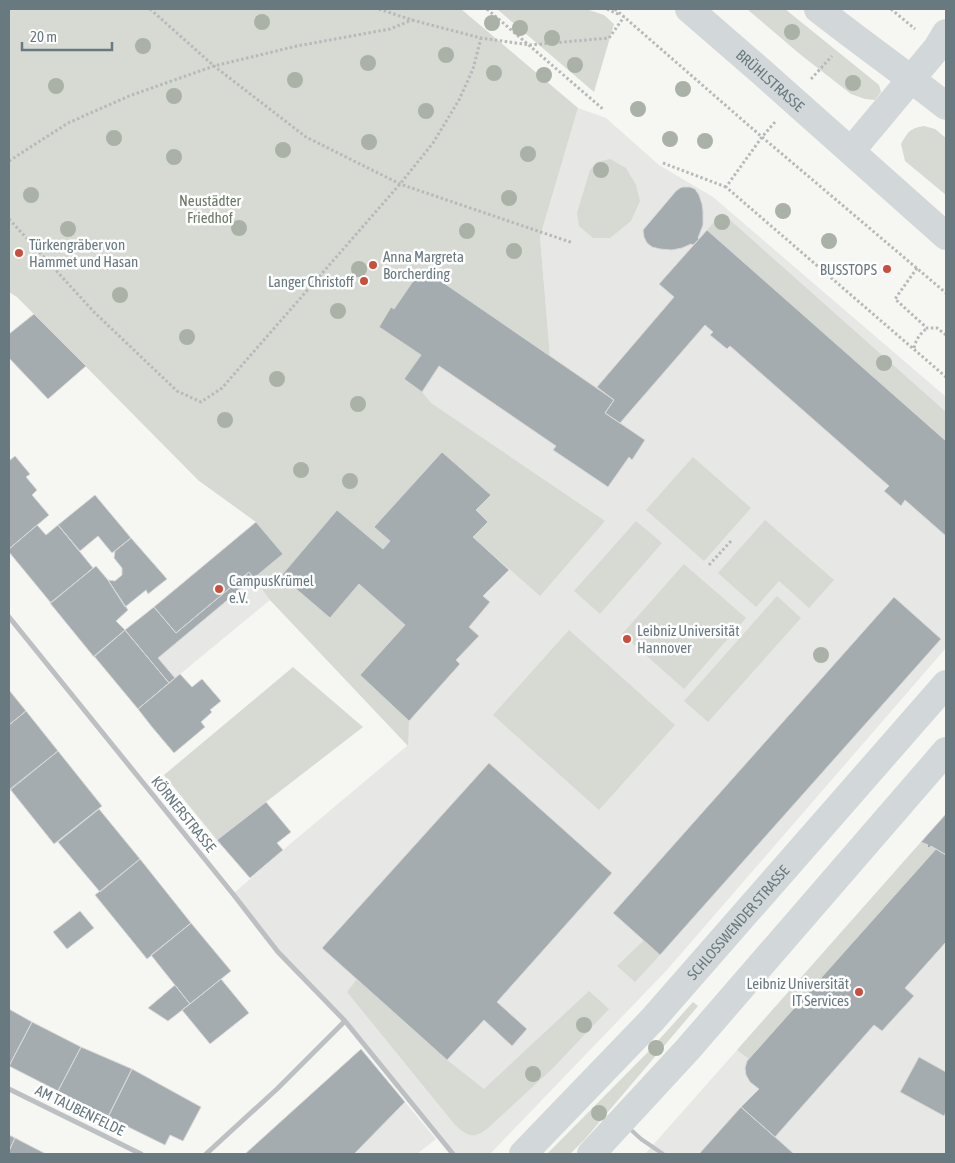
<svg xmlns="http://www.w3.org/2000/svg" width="955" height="1163" viewBox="0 0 955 1163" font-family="'Asap Condensed',sans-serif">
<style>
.built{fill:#e7e7e6}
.green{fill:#d6dad3}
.building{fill:#a4acaf;stroke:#d7d7d6}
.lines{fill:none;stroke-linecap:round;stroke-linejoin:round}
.path{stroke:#b6babb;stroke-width:3;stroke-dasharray:2.5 2.5;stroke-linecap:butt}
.lane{stroke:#bcc0c2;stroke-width:4}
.street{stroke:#bcc0c2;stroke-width:5}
.secondary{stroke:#d2d8d9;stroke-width:28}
.tree{fill:#aab1a6}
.poi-dot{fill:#cd4d3c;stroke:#fff;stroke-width:2}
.labels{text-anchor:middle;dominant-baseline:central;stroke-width:5;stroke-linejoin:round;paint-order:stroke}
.street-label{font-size:15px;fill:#697980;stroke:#fff}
.park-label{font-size:15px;fill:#6c7867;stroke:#fff}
.poi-label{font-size:15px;fill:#697980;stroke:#fff;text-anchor:start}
</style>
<rect width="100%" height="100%" fill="#f6f6f3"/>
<path class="built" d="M 578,108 L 606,118 L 659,165 L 713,197 L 946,397 L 946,648 L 666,971 L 490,1154 L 453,1154 L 345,1021 L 278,952 L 233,894 L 283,850 L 408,745 L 270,600 L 138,709 L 94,656 L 256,522 L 198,480 L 391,307 L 394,308 L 422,268 L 550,356 L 540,237 Z
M 946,814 L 946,1154 L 645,1154 L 921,842 Z
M 405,1102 L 436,1139 L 417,1154 L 354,1154 Z"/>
<path class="green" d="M 9,9 L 461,9 L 578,108 L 540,237 L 550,356 L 422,268 L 394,309 L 391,308 L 379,327 L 421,355 L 404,379 L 422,392 L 431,403 L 605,521 L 540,596 L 473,537 L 488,522 L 476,510 L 442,452 L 375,527 L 390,541 L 383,549 L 337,511 L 359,584 L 405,625 L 360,675 L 409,721 L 408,746 L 270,600 L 254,578 L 283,554 L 256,522 L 198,480 L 17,297 L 9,292 Z
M 497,9 L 586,9 L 604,15 L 614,24 L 594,92 Z
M 747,9 L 785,9 L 879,85 L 881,92 L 875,100 L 865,99 L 851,94 L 801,55 Z
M 924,126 L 935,129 L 946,138 L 946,195 L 905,161 L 901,144 C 908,132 910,128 924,126 Z
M 610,159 L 626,168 L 636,185 L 640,201 L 631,221 L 610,238 L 593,238 L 579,226 L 577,213 L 590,170 L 597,162 Z
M 722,213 L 946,412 L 946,441 L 707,230 Z
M 693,457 L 751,508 L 704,561 L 646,510 Z
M 765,520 L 834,580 L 809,608 L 779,581 L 756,607 L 718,573 Z
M 636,521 L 662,543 L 600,614 L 574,591 Z
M 684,564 L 746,618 L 684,689 L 622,634 Z
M 777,596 L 801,618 L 708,722 L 684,701 Z
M 569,630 L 675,725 L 599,810 L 493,715 Z
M 293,667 L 363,727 L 217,840 L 164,775 Z
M 921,842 L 928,845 L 927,846 L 929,848 L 931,846 L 936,849 L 749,1059 L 737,1050 Z
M 644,940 L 660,955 L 635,982 L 617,966 Z
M 357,979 L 447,1060 L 484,1089 L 589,991 L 609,1009 L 552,1069 L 488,1128 C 474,1139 469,1137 456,1126 L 347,992 Z
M 693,1002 L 698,1006 L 585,1139 L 570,1154 L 547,1154 L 647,1053 Z"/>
<path class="building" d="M 683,187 L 690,187 L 695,189 L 699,195 L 702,204 L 703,211 L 703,225 L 698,238 L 699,239 L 693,245 L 691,244 L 682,248 L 672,250 L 660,249 L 652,247 L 647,243 L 644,237 L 643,230 L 676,191 L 680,188 Z
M 707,230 L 946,441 L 946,536 L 905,500 L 901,506 L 884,491 L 889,486 L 730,346 L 727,349 L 710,335 L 713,332 L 705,325 L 620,423 L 605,413 L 614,400 L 597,387 L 674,297 L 659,284 Z
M 422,268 L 614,400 L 605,413 L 645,440 L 632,460 L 629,457 L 608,487 L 553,450 L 556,446 L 439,366 L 422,392 L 404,379 L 421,355 L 379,327 L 391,307 L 394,309 Z
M 34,314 L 86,366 L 48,399 L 9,358 L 9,334 Z
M 442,452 L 491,495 L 476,510 L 488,522 L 473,537 L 509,570 L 483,596 L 490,602 L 469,627 L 479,636 L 456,660 L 460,664 L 409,721 L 360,675 L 405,625 L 359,584 L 330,618 L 281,576 L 337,510 L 383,549 L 390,541 L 374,527 Z
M 15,456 L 30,474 L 26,477 L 37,490 L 32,495 L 49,515 L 9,549 L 9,461 Z
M 95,495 L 131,538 L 112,553 L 98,536 L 80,551 L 58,525 Z
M 256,522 L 283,554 L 254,578 L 249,572 L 176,633 L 154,607 Z
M 37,525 L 46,535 L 58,525 L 93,568 L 51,603 L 9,552 L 9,549 Z
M 131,538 L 167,579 L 148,594 L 146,590 L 125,607 L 108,580 L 115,581 L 122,575 L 122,568 L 114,558 L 115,551 Z
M 96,566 L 108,580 L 128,610 L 116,621 L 125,630 L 94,657 L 50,603 Z
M 249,572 L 254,578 L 158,658 L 175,678 L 169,683 L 125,630 L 154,607 L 176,633 Z
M 894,597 L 941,639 L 660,955 L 613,913 Z
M 125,630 L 169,683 L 138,709 L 94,656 Z
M 180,674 L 192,687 L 202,679 L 221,701 L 210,710 L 212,712 L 201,722 L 205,727 L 174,753 L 152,727 L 138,709 Z
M 9,690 L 26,711 L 9,725 Z
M 26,711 L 58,751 L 9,791 L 9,725 Z
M 58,751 L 102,806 L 54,844 L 10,789 Z
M 489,763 L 612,873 L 497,1002 L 527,1029 L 512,1046 L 484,1020 L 447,1060 L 322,948 Z
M 266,802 L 291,832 L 277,843 L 283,850 L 250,878 L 217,840 Z
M 99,809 L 140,859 L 100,892 L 58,842 Z
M 946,814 L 946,855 L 931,846 L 929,848 L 927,846 L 928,845 L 921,842 Z
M 936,849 L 946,855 L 946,942 L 905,988 L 914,996 L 882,1031 L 874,1025 L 775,1137 L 741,1107 L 759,1089 L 750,1082 L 746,1075 L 745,1068 L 747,1061 Z
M 140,859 L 191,923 L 147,959 L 95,895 Z
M 80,911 L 94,928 L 67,949 L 53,932 Z
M 191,923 L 231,971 L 190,1004 L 151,955 Z
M 221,979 L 249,1013 L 210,1044 L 182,1010 Z
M 175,985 L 190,1004 L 168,1021 L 148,1008 Z
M 9,1009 L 32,1022 L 9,1066 Z
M 32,1022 L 81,1047 L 58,1091 L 9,1066 Z
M 81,1047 L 132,1069 L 108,1117 L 58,1091 Z
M 361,1049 L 405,1102 L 354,1154 L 245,1154 Z
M 919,1057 L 946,1072 L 946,1112 L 944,1116 L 900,1092 Z
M 132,1069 L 201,1107 L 183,1141 L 170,1135 L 165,1145 L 108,1117 Z
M 741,1107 L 775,1137 L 794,1154 L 699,1154 Z
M 9,1135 L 15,1138 L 9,1151 Z
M 15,1138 L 46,1154 L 9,1154 L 9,1151 Z"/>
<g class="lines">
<path class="path" d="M 150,9 L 214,66 L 306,137 L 400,184 L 573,243
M 379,9 L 412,20 L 481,38 L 530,45 L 609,38 L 624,17
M 487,9 L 604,110
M 607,9 L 620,15
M 615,9 L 762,137 L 946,293
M 891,9 L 915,29
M 811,79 L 832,56
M 775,122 L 762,137 L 726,187 L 946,377
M 9,161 L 68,123 L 129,96 L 214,66 L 297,46 L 390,29 L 412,20
M 663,163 L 726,187
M 9,219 L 94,312 L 177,391 L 201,402 L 222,388 L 400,184 L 433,143 L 459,100 L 473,69 L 481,38
M 917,268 L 895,299 L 927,328 L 937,328 L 946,335
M 914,348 C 916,339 920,334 927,328
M 709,565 L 731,541"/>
<path class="lane" d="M 629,1128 L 641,1139 L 663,1154"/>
<path class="street" d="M 9,617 L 233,894 L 278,952 L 345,1021 L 453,1154
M 9,1089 L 141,1154
M 206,1154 L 277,1089 L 345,1021"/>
<g class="secondary">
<path id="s1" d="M 689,9 L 764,74 L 946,236"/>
<path d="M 818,9 C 860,42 904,73 946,106"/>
<path d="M 851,151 L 937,48 L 946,33"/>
<path id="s2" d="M 523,1154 L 653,1019 L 946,684"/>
<path d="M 591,1154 L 688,1049 L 946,751"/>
</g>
</g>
<g class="tree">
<circle cx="262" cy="22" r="8"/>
<circle cx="492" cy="23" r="8"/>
<circle cx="520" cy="28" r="8"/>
<circle cx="792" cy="32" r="8"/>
<circle cx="552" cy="38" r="8"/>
<circle cx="143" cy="46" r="8"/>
<circle cx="446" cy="55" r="8"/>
<circle cx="368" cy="63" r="8"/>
<circle cx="575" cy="65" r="8"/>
<circle cx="494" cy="73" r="8"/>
<circle cx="544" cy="75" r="8"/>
<circle cx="295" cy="80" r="8"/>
<circle cx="853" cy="83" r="8"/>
<circle cx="56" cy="86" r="8"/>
<circle cx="683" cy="89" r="8"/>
<circle cx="174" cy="96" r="8"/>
<circle cx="638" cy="109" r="8"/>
<circle cx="426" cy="111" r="8"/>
<circle cx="114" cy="138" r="8"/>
<circle cx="670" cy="139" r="8"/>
<circle cx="705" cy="141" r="8"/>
<circle cx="369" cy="142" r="8"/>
<circle cx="283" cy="150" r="8"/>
<circle cx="528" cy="154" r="8"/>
<circle cx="174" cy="157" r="8"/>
<circle cx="601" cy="170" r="8"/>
<circle cx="31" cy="195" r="8"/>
<circle cx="509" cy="198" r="8"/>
<circle cx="783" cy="211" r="8"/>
<circle cx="722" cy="222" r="8"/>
<circle cx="239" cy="228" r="8"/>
<circle cx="68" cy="229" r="8"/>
<circle cx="467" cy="231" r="8"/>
<circle cx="829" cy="241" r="8"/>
<circle cx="514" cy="251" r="8"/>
<circle cx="359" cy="269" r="8"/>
<circle cx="120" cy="295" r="8"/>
<circle cx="338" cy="311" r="8"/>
<circle cx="187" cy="337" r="8"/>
<circle cx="884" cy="363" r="8"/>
<circle cx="277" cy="379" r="8"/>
<circle cx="358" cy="404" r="8"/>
<circle cx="225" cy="420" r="8"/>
<circle cx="301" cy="470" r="8"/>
<circle cx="350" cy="481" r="8"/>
<circle cx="821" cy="655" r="8"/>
<circle cx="584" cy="1025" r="8"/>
<circle cx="656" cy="1048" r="8"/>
<circle cx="533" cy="1074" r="8"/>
<circle cx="599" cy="1113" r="8"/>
</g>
<g class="poi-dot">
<circle cx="19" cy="253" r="5"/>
<circle cx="373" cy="265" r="5"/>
<circle cx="887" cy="269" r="5"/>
<circle cx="364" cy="281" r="5"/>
<circle cx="219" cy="589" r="5"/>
<circle cx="627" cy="639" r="5"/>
<circle cx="859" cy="992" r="5"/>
</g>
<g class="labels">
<g class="street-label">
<text stroke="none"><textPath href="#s1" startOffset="108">BRÜHLSTRASSE</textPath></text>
<text transform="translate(184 814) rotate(51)">KÖRNERSTRASSE</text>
<text stroke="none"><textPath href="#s2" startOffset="316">SCHLOSSWENDER STRASSE</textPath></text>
<text transform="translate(80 1110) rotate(26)">AM TAUBENFELDE</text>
</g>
<g class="park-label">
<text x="210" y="200">Neustädter<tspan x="210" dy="17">Friedhof</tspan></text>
</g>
<g class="poi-label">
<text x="29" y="244">Türkengräber von<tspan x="29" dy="17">Hammet und Hasan</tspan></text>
<text x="383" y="256">Anna Margreta<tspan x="383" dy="17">Borcherding</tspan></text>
<text x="877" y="269" text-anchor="end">BUSSTOPS</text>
<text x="354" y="281" text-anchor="end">Langer Christoff</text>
<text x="229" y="580">CampusKrümel<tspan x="229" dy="17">e.V.</tspan></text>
<text x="637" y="630">Leibniz Universität<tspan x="637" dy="17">Hannover</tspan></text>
<text x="849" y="983" text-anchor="end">Leibniz Universität<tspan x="849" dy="17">IT Services</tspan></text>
</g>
</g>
<rect width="955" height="1163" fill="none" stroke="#697980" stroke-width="20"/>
<path d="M22 42v8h90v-8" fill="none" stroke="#697980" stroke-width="2.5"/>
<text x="30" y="42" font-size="15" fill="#697980" stroke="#ffffff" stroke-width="4" paint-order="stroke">20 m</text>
</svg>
